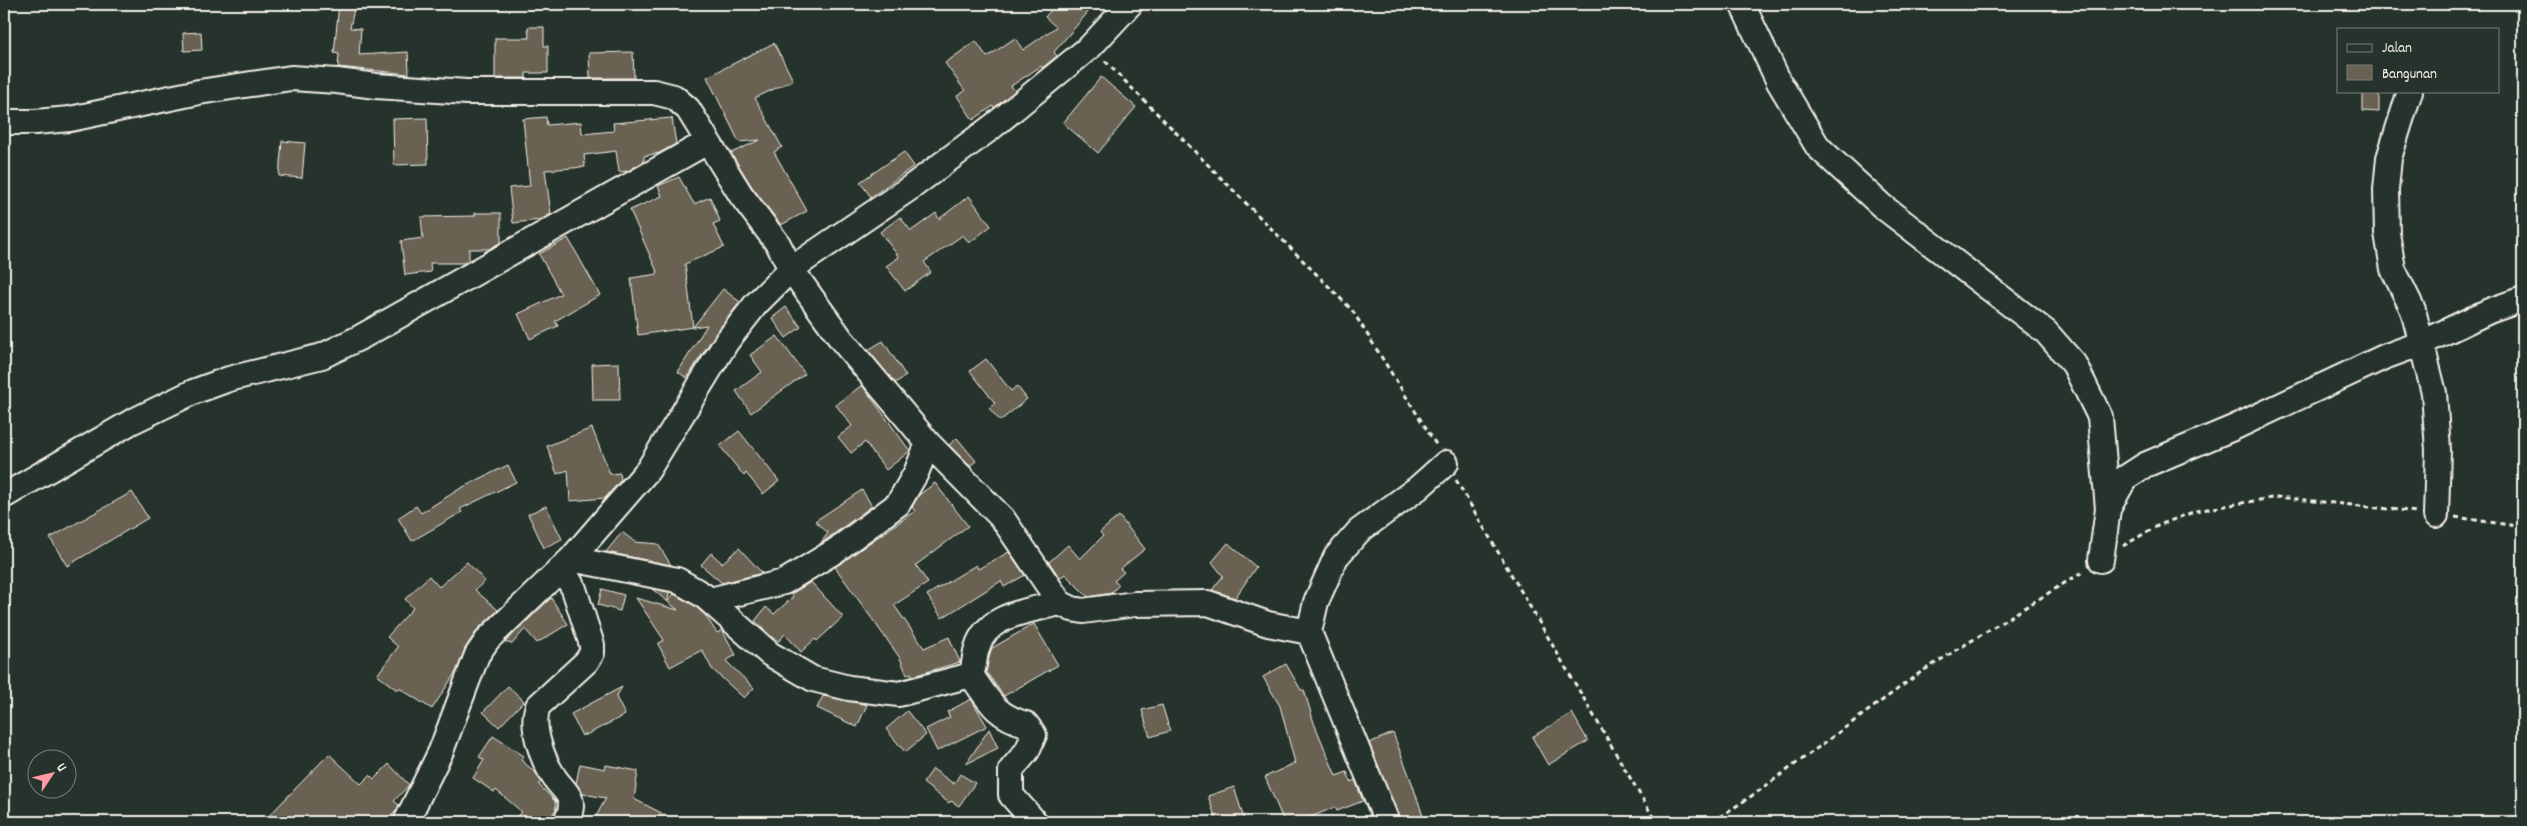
<svg xmlns="http://www.w3.org/2000/svg" width="2527" height="826" viewBox="0 0 2527 826" font-family="Dekko,sans-serif">
<style>
.building{fill:#696252;stroke:#f4f1e8}
.lines{fill:none;stroke-linecap:round;stroke-linejoin:round}
.minor-casing{stroke:#f4f1e8;stroke-width:28}
.path{stroke:#f4f1e8;stroke-width:3;stroke-dasharray:5 4;stroke-linecap:butt}
.minor{stroke:#26332d;stroke-width:24}
</style>
<rect width="100%" height="100%" fill="#26332d"/>
<filter id="ink" filterUnits="userSpaceOnUse"><feTurbulence type="fractalNoise" baseFrequency=".02" numOctaves="2"/><feDisplacementMap in="SourceGraphic" scale="10" xChannelSelector="R" yChannelSelector="G"/><feConvolveMatrix kernelMatrix="1 2 1 2 8 2 1 2 1" color-interpolation-filters="sRGB"/></filter>
<g filter="url(#ink)">
<path class="building" d="M 339,4 L 355,4 L 350,28 L 361,29 L 359,55 L 408,52 L 409,74 L 338,67 L 339,54 L 334,53 Z
M 1056,4 L 1095,4 L 1054,52 L 1057,56 L 1042,68 L 1041,66 L 1011,86 L 1015,91 L 994,108 L 993,106 L 973,120 L 957,96 L 965,91 L 945,63 L 976,41 L 987,57 L 1015,38 L 1023,50 L 1056,27 L 1045,17 Z
M 528,27 L 544,27 L 544,46 L 548,46 L 548,73 L 526,73 L 526,78 L 495,78 L 495,38 L 529,38 Z
M 201,32 L 202,50 L 184,51 L 183,33 Z
M 774,43 L 793,80 L 755,98 L 782,147 L 774,152 L 807,211 L 781,225 L 752,187 L 731,153 L 760,140 L 739,142 L 707,77 Z
M 633,52 L 634,78 L 590,78 L 589,53 Z
M 1101,77 L 1136,107 L 1098,153 L 1063,123 Z
M 2363,92 L 2379,92 L 2379,112 L 2363,111 Z
M 546,117 L 547,125 L 581,122 L 582,134 L 614,131 L 613,123 L 672,118 L 676,144 L 659,153 L 644,156 L 644,161 L 628,171 L 619,172 L 616,151 L 584,155 L 585,167 L 545,170 L 551,214 L 540,220 L 513,223 L 509,188 L 530,186 L 523,119 Z
M 427,118 L 428,164 L 394,165 L 393,119 Z
M 282,141 L 305,143 L 302,178 L 279,176 Z
M 904,152 L 914,166 L 871,197 L 860,182 Z
M 679,177 L 694,204 L 710,197 L 720,221 L 713,224 L 724,247 L 685,264 L 693,327 L 723,289 L 740,302 L 716,333 L 687,378 L 678,372 L 707,325 L 638,335 L 631,278 L 658,274 L 630,210 L 662,196 L 658,186 Z
M 969,196 L 991,226 L 969,243 L 963,235 L 924,262 L 931,272 L 905,291 L 886,266 L 899,257 L 880,232 L 900,217 L 911,231 L 936,213 L 939,219 Z
M 475,213 L 501,213 L 501,242 L 489,249 L 469,249 L 469,260 L 464,263 L 430,263 L 431,272 L 405,275 L 401,241 L 423,238 L 421,217 L 475,216 Z
M 568,238 L 600,295 L 555,321 L 558,326 L 530,339 L 518,314 L 561,294 L 539,254 Z
M 786,307 L 801,327 L 786,338 L 772,318 Z
M 777,336 L 805,374 L 751,413 L 736,391 L 762,372 L 750,355 Z
M 883,341 L 906,376 L 895,383 L 868,350 Z
M 986,359 L 1011,391 L 1017,386 L 1027,399 L 1000,421 L 989,408 L 995,403 L 970,371 Z
M 619,363 L 620,400 L 593,400 L 592,364 Z
M 862,385 L 910,451 L 886,470 L 865,442 L 851,453 L 838,437 L 852,426 L 836,405 Z
M 592,428 L 610,474 L 620,473 L 621,480 L 605,498 L 570,501 L 568,470 L 557,474 L 547,446 Z
M 739,431 L 779,481 L 763,494 L 746,473 L 744,476 L 720,446 Z
M 957,438 L 976,461 L 970,466 L 949,445 Z
M 508,465 L 516,482 L 460,509 L 462,512 L 412,541 L 398,518 L 416,506 L 421,513 L 461,488 Z
M 935,483 L 968,526 L 916,565 L 928,583 L 894,605 L 924,648 L 949,637 L 960,662 L 913,676 L 911,673 L 907,675 L 900,658 L 835,567 L 915,511 L 912,507 L 919,495 Z
M 862,490 L 872,506 L 820,544 L 828,533 L 815,521 Z
M 132,492 L 148,518 L 67,566 L 50,538 Z
M 546,506 L 562,539 L 544,548 L 528,514 Z
M 1119,516 L 1145,549 L 1120,569 L 1124,572 L 1114,581 L 1119,585 L 1111,593 L 1088,597 L 1065,574 L 1060,578 L 1049,562 L 1068,545 L 1080,559 L 1103,536 L 1100,532 Z
M 622,532 L 635,542 L 658,544 L 671,565 L 606,552 Z
M 1228,543 L 1256,567 L 1235,598 L 1212,590 L 1223,576 L 1212,562 Z
M 739,548 L 762,573 L 722,583 L 701,565 L 711,553 L 722,563 Z
M 1009,552 L 1025,575 L 1004,587 L 1001,581 L 942,618 L 927,595 L 976,565 L 978,569 Z
M 467,562 L 485,581 L 475,590 L 498,610 L 478,629 L 466,647 L 457,670 L 432,709 L 399,688 L 397,690 L 377,675 L 398,647 L 387,637 L 413,608 L 405,599 L 429,576 L 439,587 Z
M 811,582 L 843,617 L 817,641 L 815,639 L 801,652 L 785,634 L 779,641 L 774,639 L 755,621 L 766,607 L 774,614 L 793,597 L 791,594 Z
M 602,589 L 624,595 L 620,611 L 598,605 Z
M 652,589 L 669,592 L 668,601 L 674,594 L 695,606 L 705,615 L 717,633 L 722,630 L 736,655 L 726,661 L 754,688 L 744,698 L 712,669 L 702,650 L 670,667 L 658,644 L 664,640 L 636,598 L 678,610 Z
M 551,598 L 568,624 L 537,643 L 525,629 L 512,644 L 505,642 Z
M 1034,624 L 1058,665 L 1004,696 L 986,672 L 990,653 L 992,648 Z
M 1286,664 L 1301,690 L 1304,690 L 1314,723 L 1336,776 L 1347,772 L 1351,782 L 1355,780 L 1363,801 L 1337,811 L 1335,807 L 1299,822 L 1284,822 L 1265,777 L 1295,763 L 1280,706 L 1263,677 Z
M 508,686 L 524,701 L 499,727 L 483,712 Z
M 622,687 L 616,697 L 625,715 L 584,736 L 585,732 L 582,736 L 571,714 Z
M 823,696 L 867,705 L 857,727 L 817,708 Z
M 971,699 L 987,726 L 937,751 L 926,729 L 950,717 L 947,712 Z
M 1162,705 L 1170,731 L 1150,737 L 1142,710 Z
M 907,711 L 926,735 L 905,752 L 886,729 Z
M 1572,713 L 1588,741 L 1548,765 L 1532,737 Z
M 989,729 L 998,748 L 966,764 Z
M 1393,733 L 1412,783 L 1425,822 L 1400,822 L 1369,743 Z
M 493,736 L 524,756 L 521,760 L 536,773 L 541,782 L 539,785 L 555,801 L 556,809 L 548,822 L 511,822 L 522,812 L 496,790 L 494,792 L 473,778 L 484,760 L 479,757 Z
M 329,754 L 361,784 L 370,775 L 374,779 L 389,764 L 409,785 L 394,801 L 399,805 L 396,811 L 385,822 L 263,822 Z
M 580,764 L 605,769 L 606,765 L 638,771 L 634,799 L 679,822 L 593,822 L 606,798 L 583,794 L 576,783 Z
M 933,769 L 954,784 L 960,774 L 975,783 L 959,806 L 951,801 L 949,803 L 923,783 Z
M 1234,787 L 1245,822 L 1217,822 L 1208,796 Z"/>
<g class="lines">
<g class="minor-casing">
<path id="minor" d="M 1742,4 L 1779,82 L 1818,147 L 1882,206 L 2046,332 L 2074,364 L 2100,417 L 2108,509
M 2410,91 L 2389,158 L 2386,189 L 2387,233 L 2393,269 L 2413,310 L 2434,393 L 2438,450 L 2436,515
M 4,122 L 35,122 L 70,119 L 199,92 L 291,78 L 337,81 L 376,86 L 467,92 L 654,92 L 674,97 L 688,109 L 741,195 L 778,244 L 791,269 L 841,339 L 928,443 L 1003,519 L 1060,603 L 1072,609 L 1083,611 L 1135,604 L 1208,603 L 1268,624 L 1309,632 L 1387,822
M 4,496 L 131,422 L 193,392 L 229,379 L 322,356 L 361,337 L 707,142
M 571,559 L 677,580 L 703,595 L 770,654 L 813,679 L 849,688 L 899,694 L 971,675 C 975,665 974,657 977,648 C 987,613 1031,611 1060,603
M 2101,560 L 2108,509 L 2125,478 L 2145,465 L 2233,428 L 2384,357 L 2422,343 L 2489,311 L 2523,299
M 562,568 L 574,589 L 592,645 L 592,653 L 586,662 L 538,706 C 530,726 542,759 554,777 C 558,784 567,791 570,799 C 573,807 569,815 566,822
M 710,600 L 784,582 L 835,551 L 898,504 L 916,473 L 928,443
M 1309,632 L 1316,602 L 1336,557 L 1359,531 L 1418,488 L 1446,463
M 971,675 C 988,699 995,716 1026,724 L 1034,735 L 1027,751 L 1011,770 L 1011,795 L 1035,822
M 406,822 L 441,751 L 477,655 L 488,639 L 571,559 L 648,470 L 727,341 L 756,304 L 791,269 L 910,188 L 992,127 L 1091,46 L 1130,4"/>
</g>
<path class="path" d="M 1105,61 L 1352,310 L 1437,446
M 1456,480 L 1656,822
M 2455,517 L 2523,527
M 2123,546 L 2159,525 L 2196,511 L 2277,497 L 2417,512
M 1712,822 L 1756,793 L 1921,672 L 2084,571"/>
<use href="#minor" class="minor"/>
</g>
</g>
<rect width="2527" height="826" fill="none" stroke="#26332d" stroke-width="20"/>
<rect x="10" y="10" width="2507" height="806" fill="none" stroke="#f4f1e8" stroke-width="2" filter="url(#ink)"/>
<rect x="2337" y="28" width="162" height="65" fill="#26332d" stroke="#787f78"/>
<rect x="2347" y="44" width="25" height="8" fill="#26332d" stroke="#787f78"/>
<text x="2382" y="52" font-size="15" fill="#f4f1e8">Jalan</text>
<rect x="2347" y="65" width="25" height="15" fill="#696252" stroke="#787f78"/>
<text x="2382" y="78" font-size="15" fill="#f4f1e8">Bangunan</text>
<g transform="translate(52 774) rotate(55)"><circle r="24" fill="#26332d" stroke="#787f78"/>
<path d="M0-4L9 19L0 12L-9 19Z" fill="#ff9aa2"/>
<text y="-8" font-size="14" font-weight="bold" text-anchor="middle" fill="#f4f1e8">U</text>
</g>
</svg>
